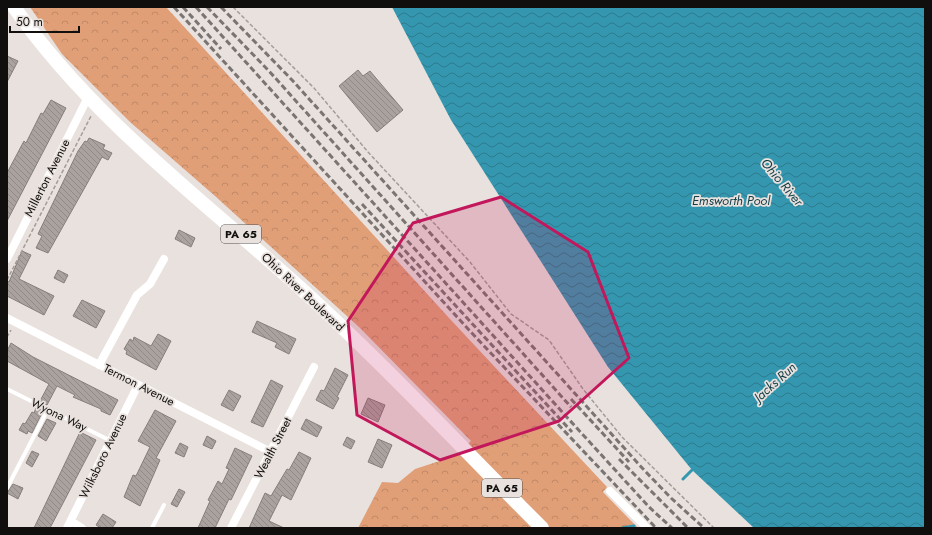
<svg xmlns="http://www.w3.org/2000/svg" width="932" height="535" viewBox="0 0 932 535" font-family="Jost,sans-serif">
<style>
.forest{fill:url(#forest-crowns)}
.water{fill:url(#water-waves)}
.lines{fill:none;stroke-linecap:round;stroke-linejoin:round}
.stream{stroke:#3597af;stroke-width:3}
.building{fill:url(#building-back-hatch);stroke:#857e7a}
.path{stroke:#a39d99;stroke-width:1.5;stroke-dasharray:4 2;stroke-linecap:butt}
.lane{stroke:#fff;stroke-width:4}
.street{stroke:#fff;stroke-width:8}
.highway{stroke:#fff;stroke-width:14}
.rail{stroke:#7a7572;stroke-width:3;stroke-dasharray:6 3;stroke-linecap:butt}
.marked{fill:#c2185b;fill-opacity:0.2;stroke:#c2185b;stroke-width:3;stroke-linejoin:round}
.labels{text-anchor:middle;dominant-baseline:central;stroke-width:3.5;stroke-linejoin:round;paint-order:stroke}
.shield{fill:#e9e1dd;stroke:#524e4b;stroke-width:1}
.shield-label{font-size:11px;font-weight:bold;fill:#110f0d}
.street-label{font-size:12px;fill:#110f0d;stroke:#e9e1dd}
.water-label{font-size:13px;font-style:italic;fill:#113d47;stroke:#e9e1dd}
</style>
<defs>
<pattern id="forest-crowns" width="20" height="18" patternUnits="userSpaceOnUse"><rect width="20" height="18" fill="#e19f77"/><path d="M2 6a3 3 0 1 1 6 0M12 15a3 3 0 1 1 6 0" fill="none" stroke="#c08866"/></pattern>
<pattern id="water-waves" width="16" height="10" patternUnits="userSpaceOnUse"><rect width="16" height="10" fill="#3597af"/><path d="M0 5q4-4 8 0t8 0" fill="none" stroke="#2b7a8d"/></pattern>
<pattern id="building-back-hatch" width="6" height="6" patternUnits="userSpaceOnUse"><rect width="6" height="6" fill="#aaa29e"/><path d="M-1 5l2 2M0 0l6 6M5-1l2 2" fill="none" stroke="#918a87"/></pattern>
</defs>
<rect width="100%" height="100%" fill="#e9e1dd"/>
<path class="forest" d="M 30,7 L 166,7 L 450,319 L 607,487 L 603,492 L 638,528 L 358,528 L 382,482 L 398,483 L 415,469 L 455,456 L 471,441 L 359,327 L 215,196 L 130,122 L 62,54 Z"/>
<path class="water" d="M 392,7 L 925,7 L 925,528 L 754,528 L 692,470 L 608,367 L 451,120 Z"/>
<g class="lines">
<path class="stream" d="M 683,479 L 694,468
M 622,528 L 634,526"/>
</g>
<path class="building" d="M 7,56 L 18,61 L 7,82 Z
M 358,70 L 363,76 L 370,71 L 403,110 L 377,132 L 339,86 Z
M 51,100 L 66,108 L 7,221 L 7,173 L 24,141 L 26,143 L 41,113 L 43,114 Z
M 89,138 L 105,145 L 103,149 L 112,153 L 108,160 L 102,157 L 48,253 L 36,248 L 42,236 L 38,234 L 78,151 L 85,141 L 87,142 Z
M 179,230 L 195,238 L 191,247 L 175,239 Z
M 22,251 L 31,255 L 19,279 L 54,296 L 44,315 L 7,296 L 7,281 L 9,282 Z
M 58,270 L 68,275 L 64,283 L 54,278 Z
M 82,300 L 105,311 L 96,328 L 73,316 Z
M 257,321 L 296,339 L 289,354 L 275,347 L 277,343 L 252,332 Z
M 158,334 L 171,341 L 156,370 L 126,354 L 127,351 L 124,349 L 130,339 L 133,341 L 134,337 L 151,346 Z
M 11,343 L 33,357 L 118,400 L 110,415 L 101,411 L 101,409 L 73,397 L 75,395 L 57,386 L 47,405 L 40,401 L 49,384 L 7,361 L 7,351 Z
M 335,368 L 348,375 L 337,397 L 339,398 L 333,409 L 316,400 L 321,390 L 324,391 Z
M 271,380 L 283,386 L 263,427 L 251,422 Z
M 229,390 L 241,396 L 233,411 L 221,405 Z
M 368,398 L 385,405 L 378,422 L 361,414 Z
M 36,408 L 43,411 L 32,433 L 28,431 L 27,434 L 19,430 L 23,423 L 25,424 L 32,412 L 34,413 Z
M 155,410 L 176,421 L 156,458 L 160,460 L 140,506 L 124,497 L 133,475 L 136,476 L 150,447 L 138,441 Z
M 47,419 L 56,423 L 46,441 L 38,436 Z
M 306,419 L 322,427 L 317,437 L 301,429 Z
M 80,432 L 96,440 L 50,528 L 34,528 Z
M 207,436 L 216,441 L 212,449 L 203,445 Z
M 347,437 L 355,441 L 351,449 L 343,445 Z
M 378,439 L 392,445 L 382,468 L 368,462 Z
M 180,443 L 188,447 L 184,457 L 175,453 Z
M 235,448 L 252,456 L 231,500 L 229,499 L 215,528 L 198,528 L 210,501 L 208,500 L 218,481 L 222,484 L 229,469 L 226,468 Z
M 32,451 L 39,454 L 32,467 L 26,463 Z
M 299,452 L 311,458 L 291,500 L 282,495 L 269,521 L 284,528 L 249,528 L 265,493 L 271,496 L 287,469 L 289,470 Z
M 13,484 L 23,488 L 18,499 L 7,493 Z
M 179,489 L 185,492 L 177,507 L 171,504 Z
M 103,514 L 116,522 L 112,528 L 101,528 L 96,525 Z"/>
<g class="lines">
<path class="path" d="M 233,7 L 314,88 L 368,152 L 470,262 L 511,314 L 549,340 L 583,389 L 622,437 L 714,528
M 7,280 L 91,116
M 7,337 L 11,330"/>
<path class="lane" d="M 7,389 L 111,441
M 7,488 L 48,409
M 152,528 L 164,505"/>
<path class="street" d="M 7,259 L 88,97
M 7,318 L 271,452
M 99,365 L 137,295 L 150,284 L 164,259
M 610,491 L 647,528
M 71,521 L 82,528
M 67,528 L 138,385
M 231,528 L 314,367"/>
<path class="highway" d="M 14,7 C 91,117 199,197 298,286 C 383,363 461,447 542,528"/>
<path class="rail" d="M 174,7 L 469,330 L 656,528
M 183,7 L 221,49
M 196,7 L 564,414 L 649,507 L 672,528
M 207,7 L 269,71 L 571,407
M 221,7 L 292,80 L 644,470 L 671,498 L 704,528
M 362,204 L 572,432
M 571,399 L 629,462
M 619,459 L 688,528"/>
</g>
<path class="marked" d="M 501,197 L 588,252 L 629,358 L 559,421 L 440,460 L 357,415 L 348,321 L 413,223 Z"/>
<g class="labels">
<g class="shield">
<rect x="221" y="225" width="40" height="18" rx="3"/>
<rect x="482" y="479" width="40" height="18" rx="3"/>
</g>
<g class="shield-label">
<text x="241" y="234">PA 65</text>
<text x="502" y="488">PA 65</text>
</g>
<g class="street-label">
<text transform="translate(47 178) rotate(-63)">Millerton Avenue</text>
<text transform="translate(303 292) rotate(43)">Ohio River Boulevard</text>
<text transform="translate(139 385) rotate(27)">Termon Avenue</text>
<text transform="translate(59 415) rotate(26)">Wyona Way</text>
<text transform="translate(273 448) rotate(-63)">Wealth Street</text>
<text transform="translate(103 456) rotate(-64)">Wilksboro Avenue</text>
</g>
<g class="water-label">
<text transform="translate(782 182) rotate(50)">Ohio River</text>
<text x="731" y="200">Emsworth Pool</text>
<text transform="translate(775 382) rotate(-42)">Jacks Run</text>
</g>
</g>
<rect width="932" height="535" fill="none" stroke="#110f0d" stroke-width="16"/>
<path d="M10 26v6h69v-6" fill="none" stroke="#110f0d" stroke-width="2"/>
<text x="16" y="26" font-size="12" fill="#110f0d" stroke="#e9e1dd" stroke-width="3" paint-order="stroke">50 m</text>
</svg>
